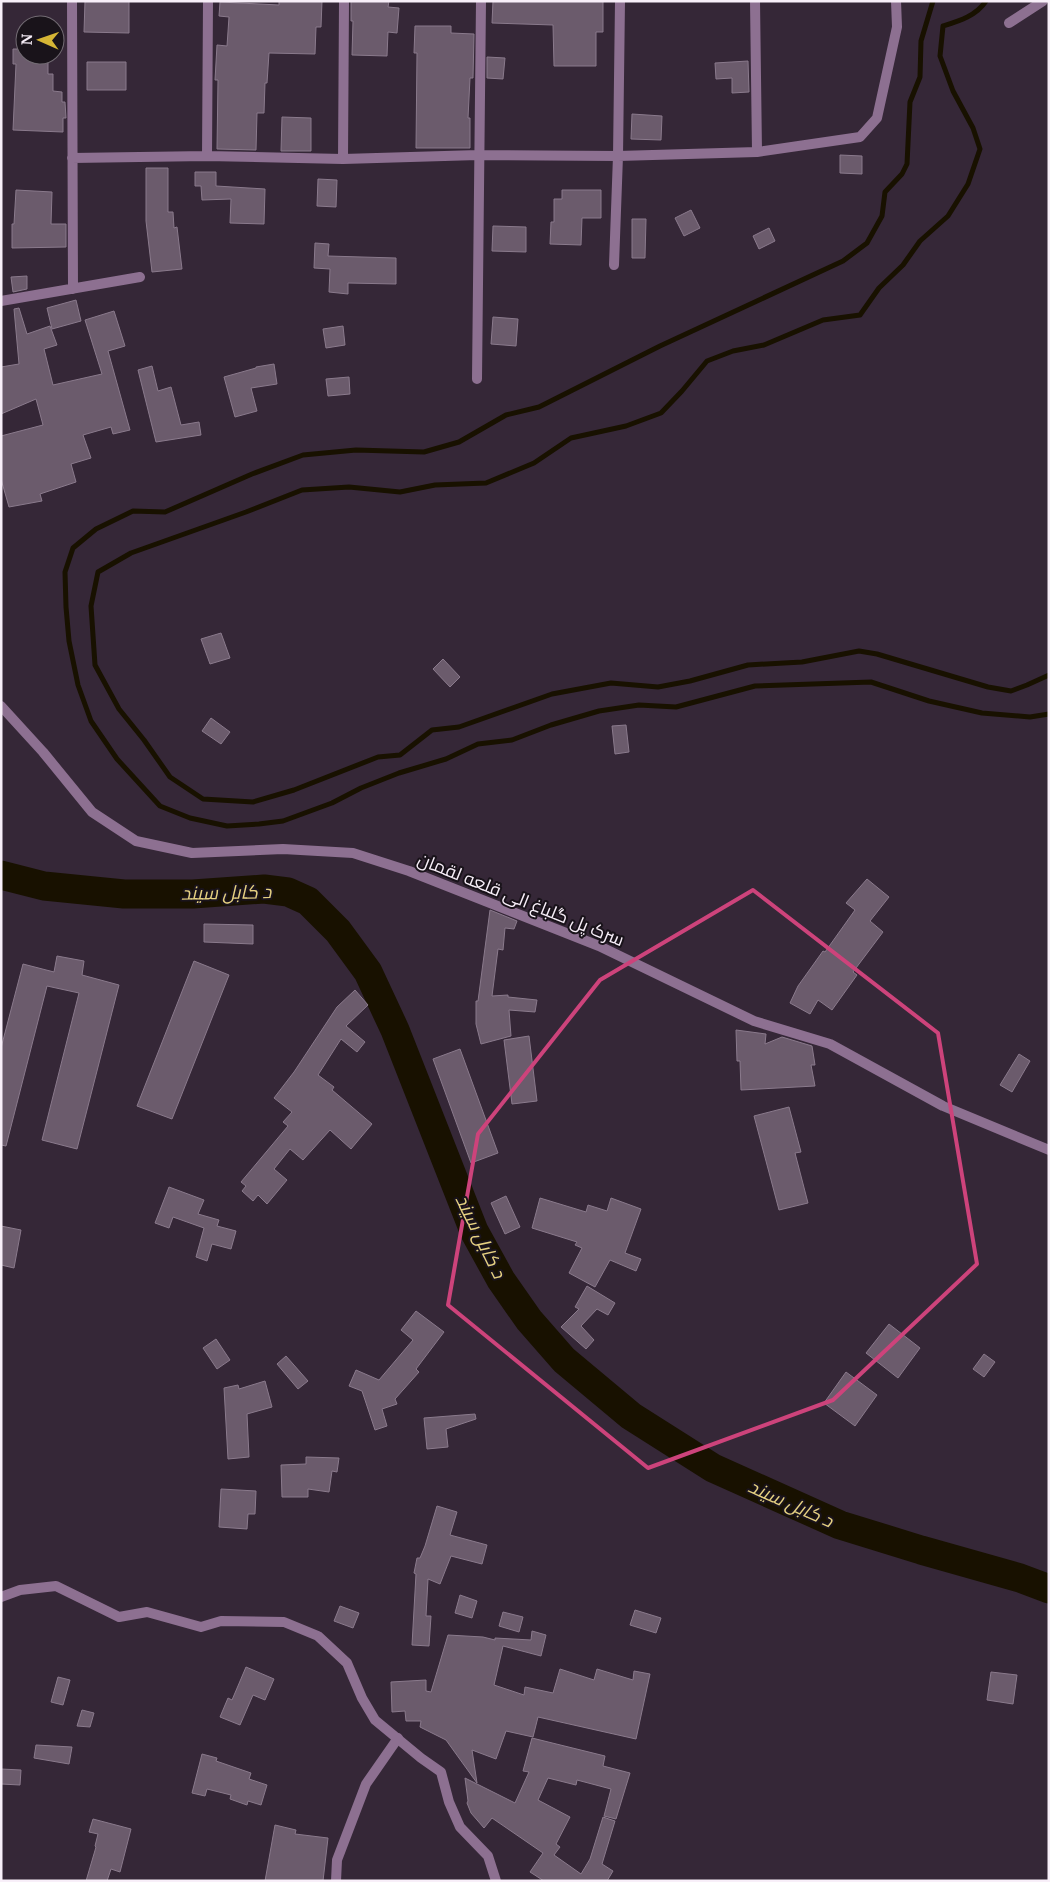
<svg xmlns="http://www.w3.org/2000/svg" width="1050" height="1882" viewBox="0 0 1050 1882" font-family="Merriweather,Cairo,serif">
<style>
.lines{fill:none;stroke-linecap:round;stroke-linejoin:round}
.stream{stroke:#181100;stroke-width:5}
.river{stroke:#181100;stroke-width:29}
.building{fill:#6b5b6c;stroke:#8a7a8c}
.minor{stroke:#8d7091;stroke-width:10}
.tertiary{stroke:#8d7091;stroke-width:10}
.marked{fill:none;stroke:#cd437b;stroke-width:4;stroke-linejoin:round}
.labels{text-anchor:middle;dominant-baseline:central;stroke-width:4;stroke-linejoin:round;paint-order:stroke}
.street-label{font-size:18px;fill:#f8eff9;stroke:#19131a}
.water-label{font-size:19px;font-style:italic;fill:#e5d081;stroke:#19131a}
</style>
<rect width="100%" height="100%" fill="#352737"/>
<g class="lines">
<path class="stream" d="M 933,1 L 921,41 L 920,77 L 910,102 L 907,164 L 902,174 L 885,192 L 882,216 L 867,243 L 843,261 L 660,346 L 539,407 L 506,415 L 459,442 L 424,452 L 356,450 L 303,455 L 252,474 L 165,512 L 133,511 L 96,529 L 73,548 L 65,572 L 66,607 L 69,641 L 78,685 L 91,721 L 117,759 L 160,806 L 190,818 L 227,826 L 259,824 L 283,821 L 332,803 L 361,788 L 399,773 L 446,759 L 478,744 L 512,740 L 551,725 L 599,711 L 639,705 L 676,707 L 755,686 L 871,682 L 929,701 L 982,713 L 1030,717 L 1049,714
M 986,1 C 976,16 959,21 943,26 L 940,56 L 953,91 L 973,128 L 980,149 L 968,184 L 948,216 L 920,241 L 903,265 L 879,288 L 860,315 L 823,320 L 764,345 L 733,351 L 707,361 L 682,391 L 661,413 L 626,426 L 571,438 L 534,463 L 486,483 L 435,485 L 400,492 L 349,487 L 302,490 L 246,512 L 131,553 L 98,572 L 91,606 L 95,665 L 119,709 L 144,740 L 170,777 L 203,799 L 253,802 L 294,790 L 378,757 L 400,755 L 432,730 L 459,727 L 552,694 L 611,683 L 658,687 L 690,681 L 748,665 L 802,662 L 859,651 L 877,654 L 988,687 L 1011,691 L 1027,685 L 1049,675"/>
<path class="river" d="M 1,875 L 44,886 L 124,894 L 193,894 L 264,889 L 288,892 L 308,901 L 338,931 L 368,972 L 395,1030 L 474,1231 L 501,1280 L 529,1320 L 564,1360 L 631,1416 L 713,1468 L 840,1525 L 921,1550 L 1020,1578 L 1049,1589"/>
</g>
<path class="building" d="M 85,1 L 129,1 L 129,33 L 84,32 Z
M 279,1 L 322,1 L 321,27 L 316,27 L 315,54 L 269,53 L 267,83 L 265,83 L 264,113 L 257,113 L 256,150 L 217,149 L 218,80 L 215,80 L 217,45 L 227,46 L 229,17 L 219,16 L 220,2 L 279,5 Z
M 351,1 L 389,1 L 388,7 L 399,8 L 397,33 L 388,32 L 387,56 L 352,55 L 353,21 L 351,21 Z
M 493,1 L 603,1 L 603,32 L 596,32 L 596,66 L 554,66 L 553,25 L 492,23 Z
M 415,26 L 451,26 L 451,33 L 474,34 L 473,78 L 470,78 L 468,118 L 470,118 L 470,148 L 416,148 L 417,53 L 414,53 Z
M 13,49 L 25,49 L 25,55 L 48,55 L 48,74 L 53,74 L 53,91 L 62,92 L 62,102 L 65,102 L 66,118 L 63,118 L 63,132 L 13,130 L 16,64 L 13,64 Z
M 487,57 L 505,58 L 503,79 L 487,78 Z
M 748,61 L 749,92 L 732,93 L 732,78 L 716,79 L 715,63 Z
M 87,62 L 126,62 L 126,90 L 87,90 Z
M 632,114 L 662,116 L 661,140 L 631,139 Z
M 282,117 L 311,118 L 311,151 L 281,151 Z
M 840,155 L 862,156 L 862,174 L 840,173 Z
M 146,168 L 168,168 L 168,212 L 173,212 L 174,228 L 177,227 L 182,269 L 152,272 L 146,221 Z
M 195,172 L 216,172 L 216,186 L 265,189 L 264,224 L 230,223 L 231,199 L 202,200 L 201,186 L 195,186 Z
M 318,179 L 337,180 L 336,207 L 317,206 Z
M 16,190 L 52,192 L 51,224 L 66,224 L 66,247 L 12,248 L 12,224 L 14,224 Z
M 562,190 L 601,190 L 601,218 L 582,218 L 581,245 L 550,244 L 551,222 L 554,222 L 554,199 L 562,199 Z
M 691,210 L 700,228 L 684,236 L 675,218 Z
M 632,219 L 646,219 L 645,258 L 632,258 Z
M 493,226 L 526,227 L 526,252 L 492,251 Z
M 769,228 L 775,241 L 759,249 L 753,236 Z
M 315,243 L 329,244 L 328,256 L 396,258 L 396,284 L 348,283 L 348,294 L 329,292 L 330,269 L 314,268 Z
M 27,276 L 27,289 L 13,292 L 11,277 Z
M 76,300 L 81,321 L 52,329 L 47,308 Z
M 19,308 L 27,334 L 50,326 L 57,345 L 44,349 L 53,385 L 102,374 L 85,320 L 114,311 L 125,346 L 108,351 L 130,430 L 113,434 L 111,427 L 83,435 L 91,458 L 71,464 L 76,482 L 40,494 L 42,501 L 9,507 L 1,479 L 1,436 L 43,425 L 36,399 L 1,414 L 1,367 L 19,364 L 14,309 Z
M 493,317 L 518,319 L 516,346 L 491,344 Z
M 343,326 L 345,345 L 326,348 L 323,329 Z
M 274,364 L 277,384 L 251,388 L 257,411 L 235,417 L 224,377 L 256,368 L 256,367 Z
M 152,366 L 158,391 L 171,387 L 181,425 L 199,422 L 201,435 L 156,442 L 138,370 Z
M 349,377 L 350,394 L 328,396 L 326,379 Z
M 221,633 L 230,658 L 210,664 L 201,639 Z
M 443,659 L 460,677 L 450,687 L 433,669 Z
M 211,718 L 230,732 L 221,744 L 202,731 Z
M 626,725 L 629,752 L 615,754 L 612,726 Z
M 867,879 L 889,897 L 870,921 L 883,932 L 853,972 L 857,975 L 832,1010 L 818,1000 L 810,1014 L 790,1003 L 798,986 L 823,951 L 825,952 L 855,910 L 846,903 Z
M 490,910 L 517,921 L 514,929 L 505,928 L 503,950 L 498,949 L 492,996 L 508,995 L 508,997 L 537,1000 L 535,1012 L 509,1010 L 511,1036 L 481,1044 L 476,1024 L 476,1001 L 478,1001 Z
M 204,924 L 253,925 L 253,944 L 204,942 Z
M 57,956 L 84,961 L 82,975 L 119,985 L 77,1149 L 42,1140 L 79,993 L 47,986 L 6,1146 L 1,1145 L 1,1048 L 23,964 L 54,972 Z
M 194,961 L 229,975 L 172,1119 L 137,1106 Z
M 355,990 L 368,1005 L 346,1026 L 365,1042 L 357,1052 L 341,1039 L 318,1075 L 334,1087 L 332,1090 L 372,1124 L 351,1149 L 330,1130 L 303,1160 L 290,1149 L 274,1169 L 287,1180 L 267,1204 L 258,1195 L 253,1201 L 242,1191 L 246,1186 L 241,1182 L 288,1126 L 283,1122 L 292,1112 L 274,1098 L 294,1072 L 337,1007 Z
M 736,1030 L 766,1034 L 765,1044 L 782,1037 L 812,1046 L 815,1065 L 811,1065 L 815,1086 L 741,1090 L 740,1061 L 737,1061 Z
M 529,1036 L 537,1101 L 512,1104 L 504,1040 Z
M 460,1049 L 498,1153 L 471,1163 L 433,1059 Z
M 1019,1054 L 1030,1061 L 1012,1092 L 1000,1085 Z
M 789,1107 L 801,1152 L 795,1153 L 808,1203 L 779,1210 L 754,1116 Z
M 169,1187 L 204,1200 L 198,1214 L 219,1220 L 217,1226 L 236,1231 L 231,1249 L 212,1244 L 207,1261 L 196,1257 L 204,1228 L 173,1217 L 169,1228 L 155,1223 Z
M 506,1196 L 520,1227 L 505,1234 L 491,1203 Z
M 540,1198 L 586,1212 L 588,1205 L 607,1211 L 611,1198 L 641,1209 L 625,1253 L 641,1259 L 636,1271 L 610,1260 L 595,1287 L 569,1273 L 582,1248 L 575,1245 L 577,1242 L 532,1228 Z
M 1,1226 L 21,1230 L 14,1268 L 1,1265 Z
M 587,1286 L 615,1303 L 608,1315 L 597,1309 L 581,1326 L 594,1340 L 586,1349 L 561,1327 L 579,1309 L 575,1307 Z
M 416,1311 L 444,1332 L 416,1369 L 419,1372 L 395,1399 L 397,1404 L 382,1409 L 387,1426 L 375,1430 L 362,1391 L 349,1386 L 356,1370 L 379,1380 L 413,1340 L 401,1330 Z
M 889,1324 L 920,1348 L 898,1378 L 866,1353 Z
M 216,1339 L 230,1360 L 217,1369 L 203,1348 Z
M 984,1354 L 995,1362 L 984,1377 L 973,1369 Z
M 286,1356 L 308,1381 L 298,1389 L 277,1364 Z
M 846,1372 L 877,1395 L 855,1426 L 824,1403 Z
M 265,1381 L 272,1407 L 247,1414 L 249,1457 L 228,1459 L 224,1388 L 238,1385 L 239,1389 Z
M 475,1414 L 476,1419 L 446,1429 L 448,1447 L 427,1449 L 424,1418 Z
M 306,1457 L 339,1458 L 337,1472 L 332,1471 L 329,1492 L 308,1489 L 308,1497 L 282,1497 L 281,1465 L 306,1464 Z
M 221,1489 L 256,1491 L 255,1514 L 248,1514 L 247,1529 L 219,1527 Z
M 437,1506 L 457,1512 L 450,1535 L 487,1545 L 482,1564 L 451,1556 L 440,1584 L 428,1579 L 426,1616 L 431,1616 L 429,1646 L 412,1645 L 416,1574 L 414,1573 L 417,1558 L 420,1558 L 425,1546 Z
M 460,1595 L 477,1601 L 472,1618 L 455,1613 Z
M 340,1606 L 359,1613 L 353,1628 L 334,1621 Z
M 635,1610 L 661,1618 L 656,1633 L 630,1625 Z
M 503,1612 L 523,1617 L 519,1632 L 499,1626 Z
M 532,1631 L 546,1635 L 541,1656 L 503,1646 L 494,1685 L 524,1695 L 525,1687 L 553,1693 L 560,1669 L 594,1680 L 597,1669 L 633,1680 L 634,1671 L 650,1674 L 636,1739 L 538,1717 L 533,1737 L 506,1731 L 496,1759 L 472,1750 L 477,1783 L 446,1740 L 420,1727 L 421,1721 L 406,1721 L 405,1711 L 392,1712 L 391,1682 L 426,1680 L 426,1691 L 431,1692 L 448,1635 L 483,1637 L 495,1640 L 495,1638 L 531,1640 Z
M 246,1667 L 274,1679 L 265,1700 L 253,1695 L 240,1725 L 220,1717 L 228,1698 L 232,1700 Z
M 991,1672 L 1017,1675 L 1013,1704 L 987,1700 Z
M 58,1677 L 70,1680 L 63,1705 L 51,1702 Z
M 82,1710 L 94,1713 L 90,1727 L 77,1726 Z
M 532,1738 L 605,1756 L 603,1766 L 630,1773 L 616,1819 L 604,1816 L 611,1789 L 577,1780 L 576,1785 L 548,1778 L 538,1800 L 570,1817 L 556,1844 L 560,1847 L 554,1855 L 581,1874 L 590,1859 L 603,1817 L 615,1821 L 602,1864 L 613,1871 L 607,1881 L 544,1881 L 530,1872 L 543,1853 L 492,1818 L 484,1828 L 471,1813 L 467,1803 L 468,1801 L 465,1778 L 515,1803 L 529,1772 L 523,1771 Z
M 36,1745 L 72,1747 L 69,1764 L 34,1758 Z
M 202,1754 L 217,1758 L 216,1761 L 251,1773 L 249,1779 L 267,1785 L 261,1805 L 248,1801 L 247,1805 L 230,1799 L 231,1795 L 207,1789 L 205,1796 L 192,1793 Z
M 1,1769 L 21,1770 L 20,1785 L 1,1784 Z
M 93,1819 L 131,1829 L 120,1872 L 111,1869 L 107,1881 L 86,1881 L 96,1847 L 95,1846 L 98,1834 L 89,1832 Z
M 275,1825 L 296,1830 L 295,1834 L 328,1838 L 323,1881 L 265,1881 Z"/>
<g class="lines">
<path class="minor" d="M 72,1 L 73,289
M 755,1 L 757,152
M 1009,23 L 1043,1
M 207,156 L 208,1
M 72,158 L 207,156 L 343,159 L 478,155 L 618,156 L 757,152 L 860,137 L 877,118 L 897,27 L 896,1
M 343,159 L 344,1
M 614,265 L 618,156 L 620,1
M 1,301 L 140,277
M 477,379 L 481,1
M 336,1881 L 337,1860 L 366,1784 L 398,1738"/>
<path class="tertiary" d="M 1,706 L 43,752 L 92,812 L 136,841 L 192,853 L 283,849 L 353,853 L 409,871 L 599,946 L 754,1021 L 830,1044 L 943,1106 L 1049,1150
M 1,1597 L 20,1590 L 56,1586 L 119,1617 L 147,1612 L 201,1627 L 221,1621 L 284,1622 L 318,1636 L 347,1663 L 362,1698 L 375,1720 L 421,1758 L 441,1772 L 449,1802 L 460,1827 L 488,1856 L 496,1881"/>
</g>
<path class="marked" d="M 753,890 L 938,1033 L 977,1264 L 833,1400 L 648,1468 L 448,1305 L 478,1134 L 600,980 Z"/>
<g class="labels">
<g class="street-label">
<text transform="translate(521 899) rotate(22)">سرک پل گلباغ الی قلعه لقمان</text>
</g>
<g class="water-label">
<text transform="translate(226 892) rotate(-1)">د کابل سيند</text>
<text transform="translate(481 1236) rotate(64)">د کابل سيند</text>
<text transform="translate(791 1503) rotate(24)">د کابل سيند</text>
</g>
</g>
<rect width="1050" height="1882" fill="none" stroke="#f8eff9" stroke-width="5"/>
<g transform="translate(40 40) rotate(272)"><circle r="24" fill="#19131a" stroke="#726b73"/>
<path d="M0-4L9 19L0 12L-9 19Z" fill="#d5b535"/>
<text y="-8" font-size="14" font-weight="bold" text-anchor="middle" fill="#f8eff9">N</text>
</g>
</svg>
